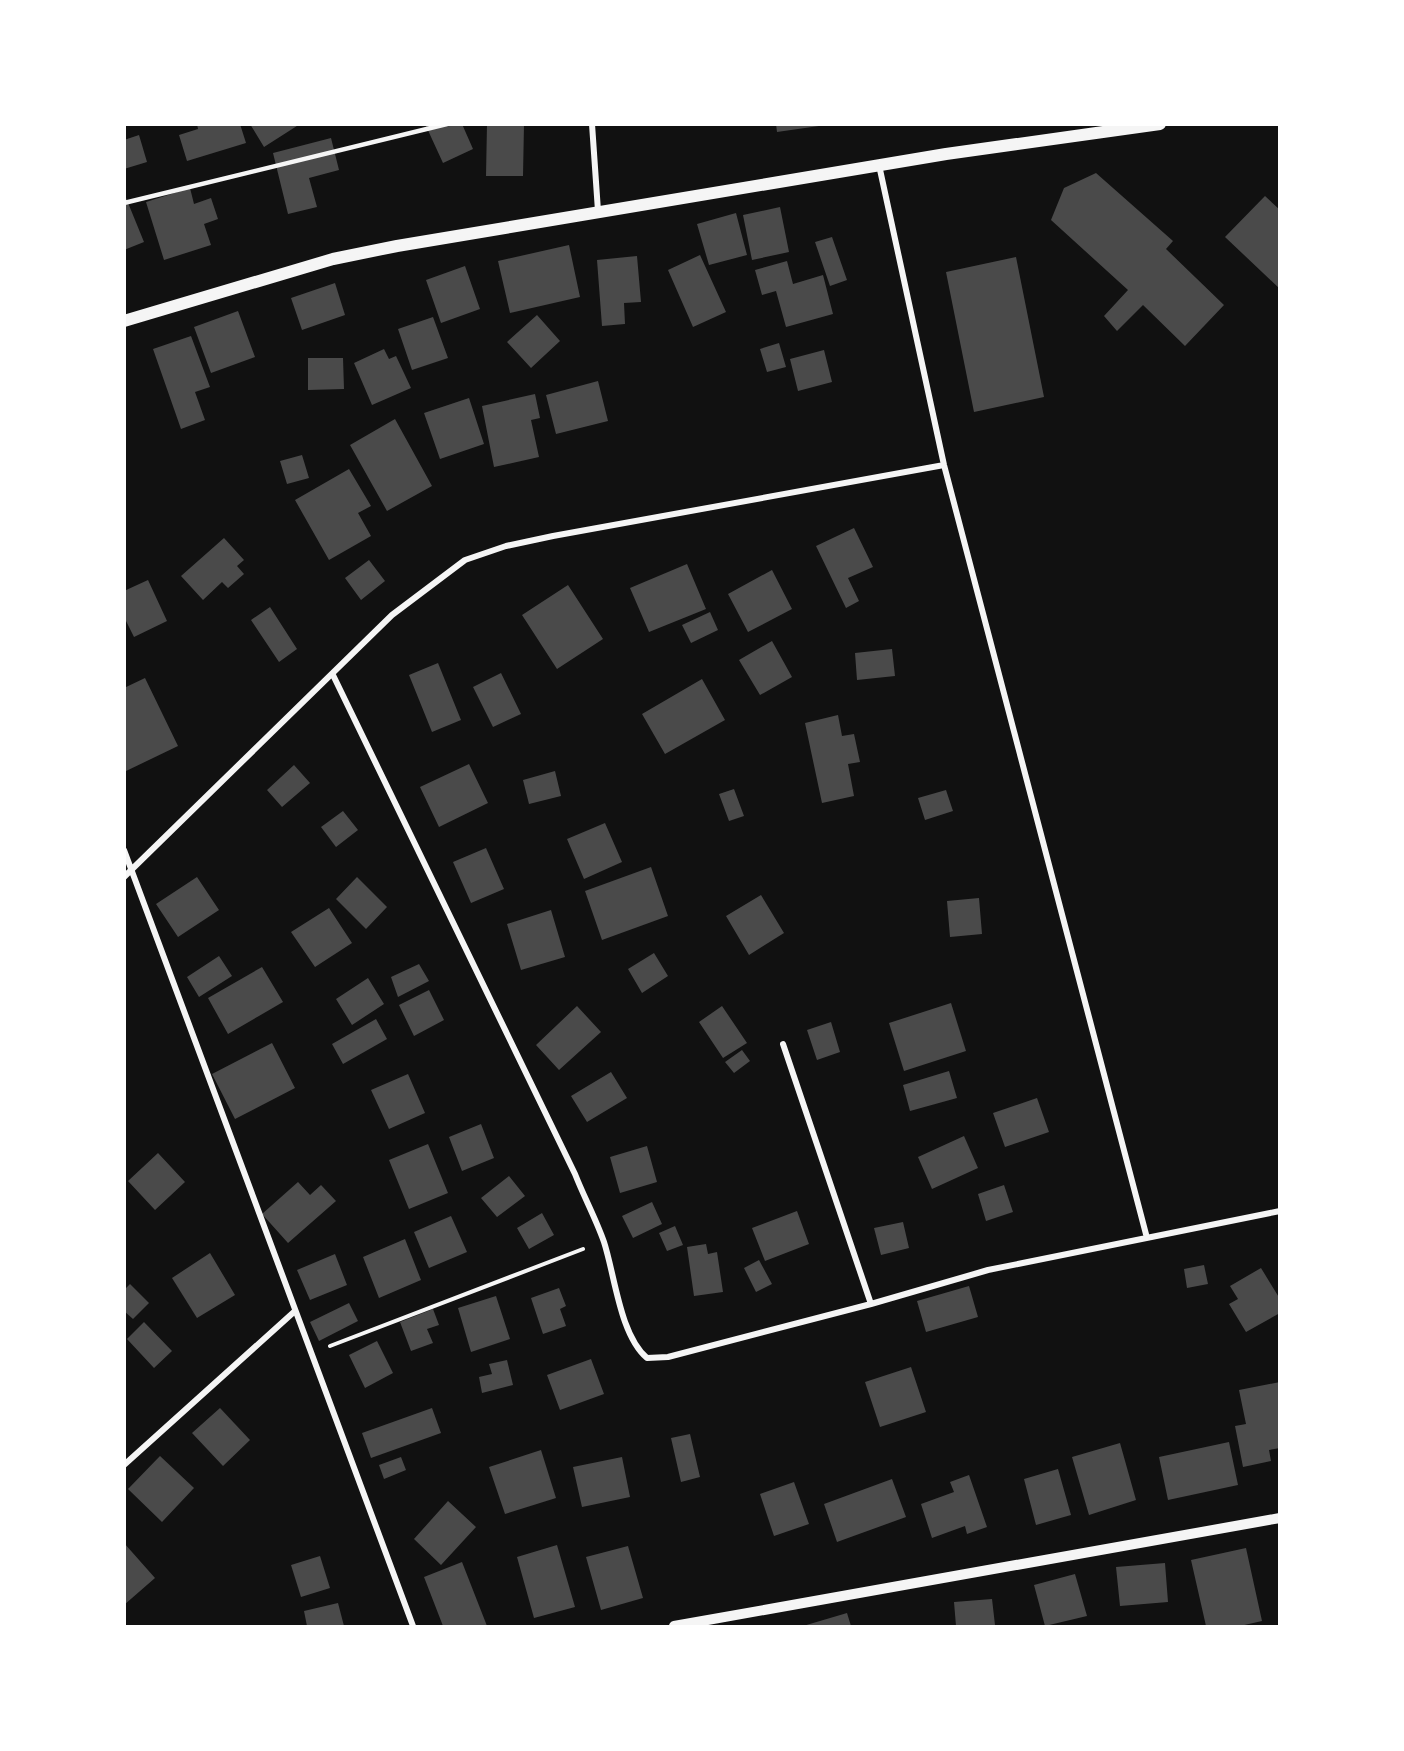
<svg xmlns="http://www.w3.org/2000/svg" width="1404" height="1751" viewBox="0 0 1404 1751" font-family="'Titillium Web',sans-serif">
<style>
.building{fill:#4a4a4a}
.lines{fill:none;stroke-linecap:round;stroke-linejoin:round}
.path{stroke:#f5f5f5;stroke-width:4}
.service{stroke:#f5f5f5;stroke-width:4.5}
.minor{stroke:#f5f5f5;stroke-width:6}
.tertiary{stroke:#f5f5f5;stroke-width:10}
.secondary{stroke:#f5f5f5;stroke-width:12}
</style>
<rect width="100%" height="100%" fill="#111"/>
<path class="building" d="M 197,124 L 240,124 L 246,143 L 187,161 L 179,135 L 198,129 Z
M 250,124 L 300,124 L 264,147 Z
M 430,124 L 462,124 L 473,149 L 443,163 L 426,126 Z
M 487,124 L 524,124 L 523,176 L 486,176 Z
M 776,124 L 819,124 L 819,126 L 777,132 Z
M 139,135 L 147,162 L 124,169 L 124,140 Z
M 331,138 L 339,170 L 309,178 L 317,207 L 288,214 L 273,153 Z
M 1096,173 L 1173,241 L 1166,249 L 1224,305 L 1185,346 L 1143,305 L 1117,331 L 1104,316 L 1128,290 L 1051,220 L 1064,188 Z
M 190,188 L 194,204 L 211,198 L 218,219 L 204,224 L 211,245 L 164,260 L 146,202 Z
M 124,193 L 144,242 L 124,250 Z
M 1265,196 L 1280,210 L 1280,289 L 1225,237 Z
M 780,207 L 789,252 L 752,260 L 743,215 Z
M 736,213 L 747,255 L 709,265 L 697,224 Z
M 832,237 L 847,280 L 830,286 L 815,242 Z
M 569,245 L 580,297 L 510,313 L 498,261 Z
M 700,255 L 726,312 L 693,327 L 668,270 Z
M 637,256 L 641,302 L 624,303 L 625,324 L 602,326 L 597,260 Z
M 1016,257 L 1044,397 L 974,412 L 946,272 Z
M 787,261 L 793,284 L 823,275 L 833,314 L 786,327 L 776,291 L 762,295 L 755,270 Z
M 465,266 L 480,309 L 441,323 L 426,280 Z
M 335,283 L 345,315 L 302,330 L 291,298 Z
M 238,311 L 255,357 L 211,373 L 194,327 Z
M 537,315 L 560,341 L 531,368 L 507,342 Z
M 433,317 L 448,358 L 412,370 L 398,329 Z
M 191,336 L 210,387 L 195,392 L 205,420 L 181,429 L 153,349 Z
M 779,343 L 786,367 L 767,372 L 760,349 Z
M 384,349 L 389,359 L 396,356 L 411,388 L 372,405 L 354,363 Z
M 824,350 L 832,382 L 798,391 L 790,359 Z
M 308,358 L 343,358 L 344,389 L 308,390 Z
M 598,381 L 608,421 L 556,434 L 546,395 Z
M 535,394 L 540,418 L 531,420 L 539,457 L 494,467 L 482,406 Z
M 469,398 L 484,444 L 440,459 L 424,413 Z
M 395,419 L 432,486 L 387,511 L 350,445 Z
M 302,455 L 309,478 L 287,484 L 280,461 Z
M 349,469 L 371,506 L 358,513 L 371,536 L 329,560 L 295,500 Z
M 854,528 L 873,567 L 848,578 L 859,601 L 846,608 L 816,546 Z
M 224,538 L 244,560 L 237,566 L 244,574 L 228,588 L 222,582 L 203,600 L 181,576 Z
M 369,560 L 385,581 L 361,600 L 345,578 Z
M 687,564 L 706,609 L 649,632 L 630,588 Z
M 772,570 L 792,609 L 748,632 L 728,594 Z
M 148,580 L 167,621 L 134,637 L 124,617 L 124,591 Z
M 568,585 L 603,639 L 557,669 L 522,615 Z
M 270,607 L 297,649 L 279,662 L 251,620 Z
M 710,612 L 718,630 L 691,643 L 682,625 Z
M 772,641 L 792,677 L 760,695 L 739,660 Z
M 892,649 L 895,676 L 857,680 L 855,653 Z
M 438,663 L 461,720 L 432,732 L 409,675 Z
M 501,673 L 521,714 L 493,727 L 473,687 Z
M 145,678 L 178,746 L 124,772 L 124,688 Z
M 702,679 L 725,720 L 665,754 L 642,714 Z
M 838,715 L 842,736 L 854,734 L 860,762 L 848,764 L 854,796 L 822,803 L 805,723 Z
M 469,764 L 488,803 L 439,827 L 420,787 Z
M 294,765 L 310,783 L 282,807 L 267,790 Z
M 555,771 L 561,796 L 529,804 L 523,780 Z
M 734,789 L 744,816 L 729,821 L 719,794 Z
M 946,790 L 953,811 L 925,820 L 918,798 Z
M 343,811 L 358,830 L 336,847 L 321,827 Z
M 605,823 L 622,862 L 584,879 L 567,839 Z
M 486,848 L 504,889 L 471,903 L 453,862 Z
M 651,867 L 668,916 L 602,940 L 585,891 Z
M 197,877 L 219,910 L 178,937 L 156,904 Z
M 357,877 L 387,907 L 366,929 L 336,899 Z
M 761,895 L 784,933 L 749,955 L 726,916 Z
M 979,898 L 982,934 L 950,937 L 947,901 Z
M 329,908 L 352,943 L 315,967 L 291,932 Z
M 551,910 L 565,957 L 521,970 L 507,924 Z
M 654,953 L 668,976 L 642,993 L 628,969 Z
M 219,956 L 232,976 L 199,997 L 187,977 Z
M 419,964 L 429,981 L 398,997 L 391,977 Z
M 262,967 L 283,1002 L 228,1034 L 208,998 Z
M 368,978 L 384,1004 L 352,1025 L 336,999 Z
M 429,990 L 444,1020 L 414,1036 L 399,1005 Z
M 951,1003 L 966,1051 L 904,1071 L 889,1023 Z
M 577,1006 L 601,1032 L 559,1070 L 536,1045 Z
M 722,1006 L 747,1043 L 723,1058 L 699,1022 Z
M 376,1019 L 387,1039 L 343,1064 L 332,1044 Z
M 831,1022 L 840,1052 L 817,1060 L 807,1030 Z
M 272,1043 L 295,1088 L 235,1119 L 212,1074 Z
M 742,1050 L 750,1061 L 734,1073 L 725,1062 Z
M 949,1071 L 957,1098 L 910,1111 L 903,1085 Z
M 611,1072 L 627,1098 L 587,1122 L 571,1096 Z
M 408,1074 L 425,1113 L 389,1129 L 371,1090 Z
M 1037,1098 L 1049,1132 L 1005,1147 L 993,1113 Z
M 481,1124 L 494,1158 L 462,1171 L 449,1137 Z
M 964,1136 L 978,1168 L 932,1189 L 918,1157 Z
M 428,1144 L 448,1193 L 409,1209 L 389,1160 Z
M 647,1146 L 657,1182 L 620,1193 L 610,1157 Z
M 158,1153 L 185,1182 L 155,1210 L 128,1181 Z
M 509,1176 L 525,1196 L 497,1217 L 481,1198 Z
M 298,1182 L 310,1195 L 321,1185 L 336,1201 L 288,1243 L 262,1214 Z
M 1004,1185 L 1013,1212 L 986,1221 L 978,1194 Z
M 652,1202 L 662,1224 L 633,1238 L 622,1216 Z
M 797,1211 L 809,1244 L 765,1261 L 752,1228 Z
M 542,1213 L 554,1235 L 529,1249 L 517,1228 Z
M 451,1216 L 467,1252 L 429,1268 L 414,1232 Z
M 903,1222 L 909,1248 L 881,1255 L 874,1228 Z
M 675,1226 L 683,1245 L 667,1251 L 659,1233 Z
M 405,1239 L 421,1280 L 379,1298 L 363,1257 Z
M 706,1244 L 708,1254 L 717,1252 L 723,1292 L 694,1296 L 687,1247 Z
M 210,1253 L 235,1295 L 197,1318 L 172,1278 Z
M 335,1254 L 347,1285 L 310,1300 L 297,1270 Z
M 759,1260 L 772,1284 L 756,1292 L 744,1268 Z
M 1204,1265 L 1208,1284 L 1187,1288 L 1184,1269 Z
M 1261,1268 L 1280,1299 L 1280,1313 L 1246,1332 L 1229,1304 L 1238,1299 L 1230,1286 Z
M 130,1284 L 149,1303 L 133,1319 L 124,1311 L 124,1290 Z
M 969,1286 L 978,1317 L 926,1332 L 917,1301 Z
M 559,1288 L 566,1306 L 560,1309 L 566,1326 L 543,1334 L 531,1298 Z
M 496,1296 L 510,1339 L 471,1352 L 458,1308 Z
M 349,1303 L 358,1321 L 319,1341 L 310,1322 Z
M 433,1309 L 439,1325 L 427,1329 L 433,1343 L 411,1351 L 400,1322 Z
M 144,1322 L 172,1351 L 154,1368 L 127,1339 Z
M 377,1341 L 393,1373 L 365,1388 L 349,1355 Z
M 591,1359 L 604,1394 L 560,1410 L 547,1375 Z
M 507,1360 L 513,1385 L 482,1393 L 479,1377 L 492,1374 L 489,1364 Z
M 911,1367 L 926,1412 L 880,1427 L 865,1382 Z
M 1280,1382 L 1280,1448 L 1269,1450 L 1271,1461 L 1243,1467 L 1235,1426 L 1246,1424 L 1239,1390 Z
M 220,1408 L 250,1440 L 223,1466 L 192,1433 Z
M 432,1408 L 441,1433 L 371,1458 L 362,1433 Z
M 690,1434 L 700,1477 L 681,1482 L 671,1438 Z
M 1229,1442 L 1238,1485 L 1168,1500 L 1159,1457 Z
M 1120,1443 L 1136,1500 L 1089,1515 L 1072,1457 Z
M 541,1450 L 556,1498 L 505,1514 L 489,1467 Z
M 160,1456 L 194,1488 L 162,1522 L 128,1489 Z
M 401,1457 L 406,1470 L 384,1479 L 379,1465 Z
M 622,1457 L 630,1497 L 582,1507 L 573,1467 Z
M 1058,1469 L 1071,1515 L 1036,1525 L 1024,1479 Z
M 969,1475 L 987,1527 L 967,1534 L 965,1526 L 932,1538 L 921,1504 L 954,1492 L 950,1482 Z
M 892,1479 L 906,1517 L 837,1542 L 824,1504 Z
M 794,1482 L 809,1524 L 774,1536 L 760,1494 Z
M 448,1501 L 476,1527 L 441,1565 L 414,1539 Z
M 124,1543 L 155,1578 L 124,1605 Z
M 557,1545 L 575,1607 L 534,1618 L 517,1557 Z
M 628,1546 L 643,1598 L 601,1610 L 586,1557 Z
M 1246,1548 L 1262,1621 L 1240,1626 L 1206,1626 L 1191,1560 Z
M 320,1556 L 330,1588 L 301,1597 L 291,1565 Z
M 462,1562 L 487,1626 L 443,1626 L 424,1577 Z
M 1165,1563 L 1168,1602 L 1120,1606 L 1116,1567 Z
M 1075,1574 L 1087,1616 L 1045,1626 L 1034,1585 Z
M 992,1599 L 995,1625 L 956,1626 L 954,1602 Z
M 338,1603 L 344,1626 L 307,1626 L 304,1611 Z
M 847,1613 L 851,1626 L 803,1626 Z"/>
<g class="lines">
<path class="path" d="M 330,1346 L 583,1249"/>
<path class="service" d="M 124,203 L 447,124"/>
<path class="minor" d="M 592,124 L 598,211
M 879,165 L 944,465 L 1147,1238
M 333,675 L 575,1174 C 584,1197 596,1219 604,1242 C 615,1276 620,1335 647,1358 L 668,1357 L 871,1304 L 988,1270 L 1280,1211
M 124,850 L 413,1626
M 124,877 L 392,615 L 465,560 L 506,546 L 553,536 L 944,465
M 783,1044 L 871,1304
M 124,1465 L 295,1311"/>
<path class="tertiary" d="M 674,1626 L 1280,1518"/>
<path class="secondary" d="M 124,321 L 333,259 L 397,246 L 946,154 L 1160,124"/>
</g>
<rect width="1404" height="1751" fill="none" stroke="#ffffff" stroke-width="252"/>
</svg>
